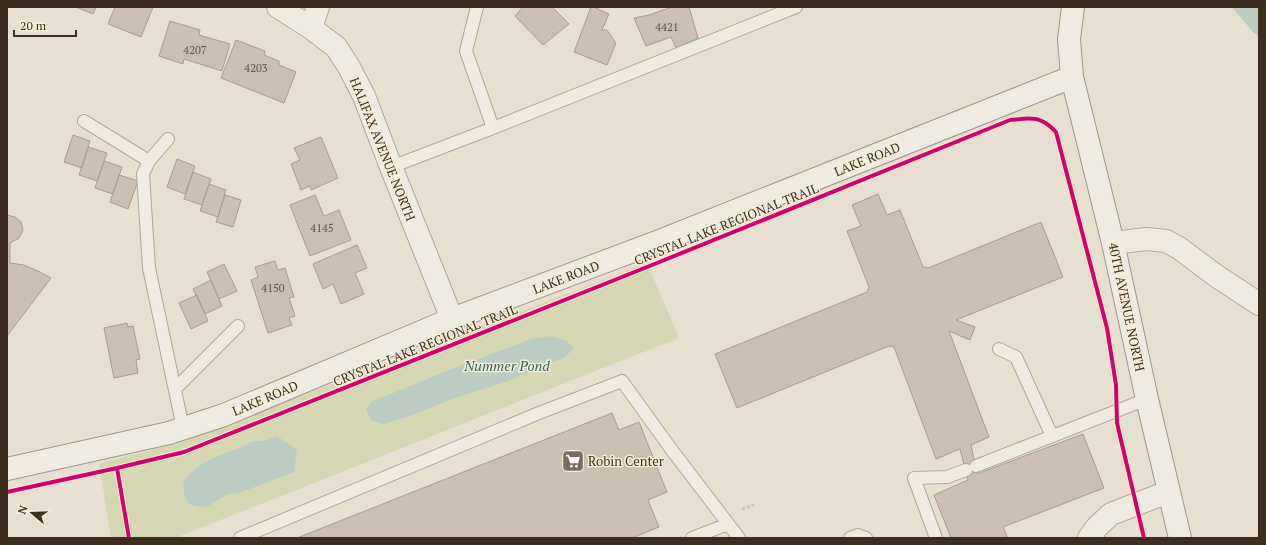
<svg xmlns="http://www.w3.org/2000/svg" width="1266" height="545" viewBox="0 0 1266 545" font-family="'PT Serif',serif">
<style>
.green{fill:#d6d7b3}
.water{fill:#bcccc2}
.building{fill:#cbbfb2;stroke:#a89c90}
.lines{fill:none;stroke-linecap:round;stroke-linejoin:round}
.lane-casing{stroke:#ada599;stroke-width:14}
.street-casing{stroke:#ada599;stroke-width:24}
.secondary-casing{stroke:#9c958a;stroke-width:24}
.path{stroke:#c8c2b9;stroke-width:2.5;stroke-dasharray:3 2;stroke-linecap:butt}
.lane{stroke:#efebe3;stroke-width:12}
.street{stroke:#efebe3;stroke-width:22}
.secondary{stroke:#efebe3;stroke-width:22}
.cycleway-casing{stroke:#f7eed8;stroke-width:6}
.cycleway{stroke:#d6006c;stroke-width:4}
.labels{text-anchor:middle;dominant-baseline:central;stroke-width:3;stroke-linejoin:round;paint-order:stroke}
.number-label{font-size:11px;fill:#605244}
.street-label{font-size:13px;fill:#3d2e20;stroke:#f7eed8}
.poi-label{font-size:13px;fill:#3d2e20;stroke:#f7eed8;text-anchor:start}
.water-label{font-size:14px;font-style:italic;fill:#2f5d5a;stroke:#f7eed8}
</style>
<rect width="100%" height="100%" fill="#e7e0d1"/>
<path class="green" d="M 647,263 L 679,338 L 175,538 L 111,538 L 99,464 L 181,442 Z"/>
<path class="water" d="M 1232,7 L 1259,7 L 1259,37 L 1253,32 Z
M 551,336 L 567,341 L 574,348 L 565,357 L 508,381 L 452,399 L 407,417 L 384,424 L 372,421 L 366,410 L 372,401 L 391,394 L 449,370 L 531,339 Z
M 277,436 L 297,450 L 294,472 L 239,493 L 228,494 L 206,507 L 195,506 L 188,503 C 185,497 181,487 185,480 C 196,462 229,452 247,445 L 250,442 L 268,440 Z"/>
<path class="building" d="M 76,7 L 96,7 L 93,14 Z
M 115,7 L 153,7 L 141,37 L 108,24 Z
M 523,7 L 554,7 L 553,8 L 569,24 L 543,45 L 515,16 Z
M 591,7 L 594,7 L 609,14 L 602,30 L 607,30 L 616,43 L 607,65 L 574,52 Z
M 672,7 L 689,7 L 698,38 L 676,48 L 671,37 L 646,46 L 634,18 L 649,15 Z
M 170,21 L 200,30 L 199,35 L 230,44 L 222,71 L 184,59 L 183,64 L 159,56 Z
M 236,40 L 265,51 L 264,55 L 279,61 L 279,65 L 296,72 L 284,103 L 221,78 Z
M 73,135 L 90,141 L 82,168 L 64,162 Z
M 321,137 L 338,178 L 311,190 L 310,186 L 301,190 L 291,164 L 300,160 L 294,148 Z
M 88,147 L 107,153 L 97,181 L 79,175 Z
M 177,159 L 195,166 L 185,194 L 167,187 Z
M 104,161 L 122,167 L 113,194 L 95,188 Z
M 193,172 L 211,179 L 202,205 L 184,199 Z
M 119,175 L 138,181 L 128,209 L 110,202 Z
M 209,184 L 226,190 L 218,217 L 200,211 Z
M 878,194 L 887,215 L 900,210 L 923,267 L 928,268 L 1041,222 L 1063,277 L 956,320 L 975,327 L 970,340 L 949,331 L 989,437 L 971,445 L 977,474 L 1083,434 L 1104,488 L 1003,527 L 1008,538 L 951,538 L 934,495 L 968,480 L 960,449 L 936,459 L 894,347 L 889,346 L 737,408 L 715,354 L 867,292 L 869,287 L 847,231 L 861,226 L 852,205 Z
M 225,195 L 241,200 L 233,227 L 216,222 Z
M 315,195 L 324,216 L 339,210 L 351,240 L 310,256 L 290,205 Z
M 7,215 L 15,217 L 21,222 L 23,230 L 19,238 L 10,243 L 10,263 L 24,265 L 40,272 L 51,278 L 7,336 Z
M 357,245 L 367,268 L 355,273 L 364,294 L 341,304 L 333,284 L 323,289 L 313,264 Z
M 275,261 L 278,270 L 285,268 L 294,297 L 289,298 L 295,316 L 289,318 L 292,325 L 268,333 L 251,280 L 258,277 L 255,267 Z
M 224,264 L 237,291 L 219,299 L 207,272 Z
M 211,280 L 222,306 L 205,314 L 193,289 Z
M 197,295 L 208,321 L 191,329 L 179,303 Z
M 127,323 L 128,327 L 133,326 L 140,359 L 136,360 L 138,373 L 114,378 L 104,328 Z
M 612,413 L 619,430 L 639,422 L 667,492 L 648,500 L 659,527 L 632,538 L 297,538 Z"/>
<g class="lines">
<g class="lane-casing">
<path id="lane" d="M 477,7 L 466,51 L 493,128
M 84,121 L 149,161
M 168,139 L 149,161 L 143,174 L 149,268 L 183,428
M 391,167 L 493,128 L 796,7
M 999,349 L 1016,357 L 1052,436
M 175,389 L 238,326
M 976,466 L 1147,399
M 240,538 L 539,413 L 622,381 L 671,449 L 739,538
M 692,538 L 728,524
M 850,538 L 858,535 L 866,538
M 936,538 L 914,478 L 947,477 L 966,470"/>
</g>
<g class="street-casing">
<path id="street" d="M 278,7 L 311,28 L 336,47 L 349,67 L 364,96 L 391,167 L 452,319
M 311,28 L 318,7
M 1113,243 L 1147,239 L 1166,241 L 1179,248 L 1215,275 L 1259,304
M 1089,538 L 1097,527 L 1111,514 L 1168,492"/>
</g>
<g class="secondary-casing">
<path id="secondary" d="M 1073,7 L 1069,39 L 1072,77 L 1113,243 L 1147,399 L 1180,538
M 7,469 L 169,433 L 224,415 L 452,319 L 657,242 L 1072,77"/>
</g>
<path class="path" d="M 742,509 L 754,505"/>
<use href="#lane" class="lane"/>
<use href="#street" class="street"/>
<use href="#secondary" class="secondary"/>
<g class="cycleway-casing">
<path id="cycleway" d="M 117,468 L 129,538
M 7,492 L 117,468 L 184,452 L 662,261 L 1010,120 C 1031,118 1040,115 1056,132 L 1107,328 L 1116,385 L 1117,423 L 1144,538"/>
</g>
<use href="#cycleway" class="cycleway"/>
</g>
<defs>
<g id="supermarket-square" transform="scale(1.15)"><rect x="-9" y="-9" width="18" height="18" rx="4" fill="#786c5e" stroke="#f7eed8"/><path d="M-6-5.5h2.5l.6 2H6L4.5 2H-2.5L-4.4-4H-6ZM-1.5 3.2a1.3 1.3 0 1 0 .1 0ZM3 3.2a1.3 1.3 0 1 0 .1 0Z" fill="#fff"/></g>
</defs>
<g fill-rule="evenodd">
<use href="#supermarket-square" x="573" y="461"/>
</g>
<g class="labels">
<g class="number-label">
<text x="667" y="27">4421</text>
<text x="195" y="50">4207</text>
<text x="256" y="68">4203</text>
<text x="322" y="228">4145</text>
<text x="273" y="288">4150</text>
</g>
<g class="street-label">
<text transform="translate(383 149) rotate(68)">HALIFAX AVENUE NORTH</text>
<text transform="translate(867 159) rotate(-22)">LAKE ROAD</text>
<text transform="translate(726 224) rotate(-22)">CRYSTAL LAKE REGIONAL TRAIL</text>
<text transform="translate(566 277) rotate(-21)">LAKE ROAD</text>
<text transform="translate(1127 307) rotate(78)">40TH AVENUE NORTH</text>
<text transform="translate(425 345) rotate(-22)">CRYSTAL LAKE REGIONAL TRAIL</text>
<text transform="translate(265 398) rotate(-23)">LAKE ROAD</text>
</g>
<g class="poi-label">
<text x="588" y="461">Robin Center</text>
</g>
<g class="water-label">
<text x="507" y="365">Nummer Pond</text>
</g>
</g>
<rect width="1266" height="545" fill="none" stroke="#3d2e20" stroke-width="16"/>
<g transform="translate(32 513) rotate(289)" stroke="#f7eed8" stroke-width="3" paint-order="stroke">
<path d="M0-3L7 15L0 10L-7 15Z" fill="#3d2e20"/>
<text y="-6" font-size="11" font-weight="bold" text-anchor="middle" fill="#3d2e20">N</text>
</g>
<path d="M14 30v6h62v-6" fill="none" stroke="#3d2e20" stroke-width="2"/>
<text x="20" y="30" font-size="12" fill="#3d2e20" stroke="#f7eed8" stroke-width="3" paint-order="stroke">20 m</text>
</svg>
